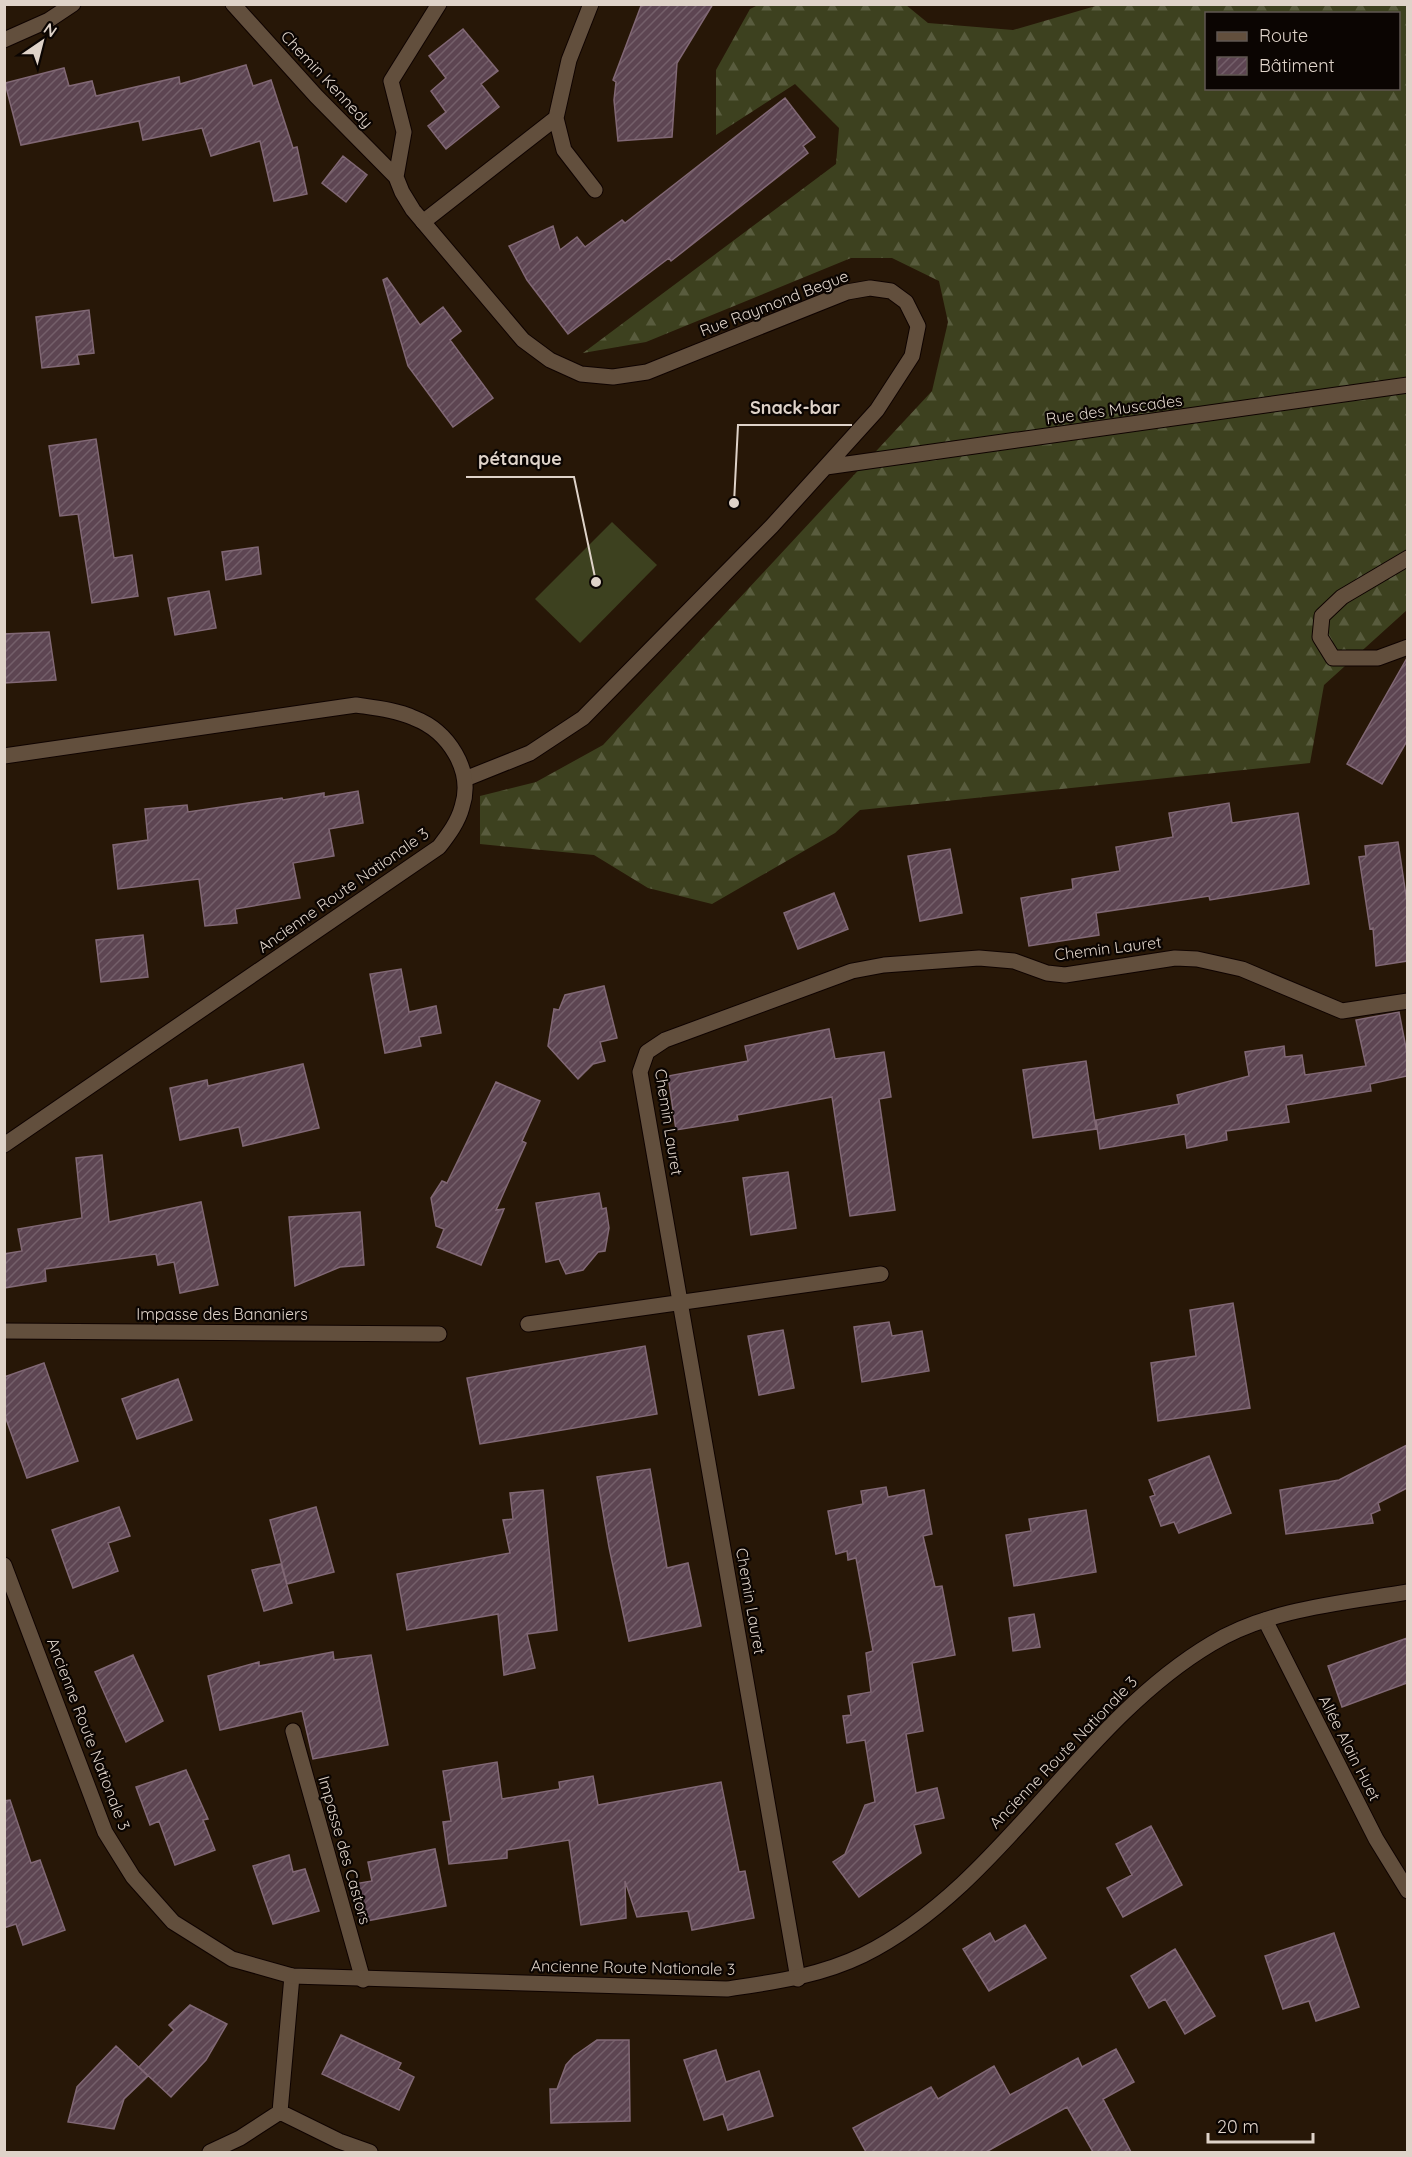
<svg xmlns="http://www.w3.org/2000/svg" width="1412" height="2157" viewBox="0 0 1412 2157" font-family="Quicksand,sans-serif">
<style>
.forest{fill:url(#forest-firs);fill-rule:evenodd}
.pitch{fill:#3d411f}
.building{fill:url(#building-hatch);stroke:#816875;stroke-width:1.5}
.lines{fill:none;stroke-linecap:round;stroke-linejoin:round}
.service-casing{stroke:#0f0300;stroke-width:17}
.minor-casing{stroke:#0f0300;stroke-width:17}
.secondary-casing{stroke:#0f0300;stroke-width:17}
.service{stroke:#624f3d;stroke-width:15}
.minor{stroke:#624f3d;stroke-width:15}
.secondary{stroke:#624f3d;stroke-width:15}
.labels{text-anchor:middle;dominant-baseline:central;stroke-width:4.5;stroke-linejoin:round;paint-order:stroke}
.street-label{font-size:16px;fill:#dfd3c9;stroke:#0b0502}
.leader{fill:none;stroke:#dfd3c9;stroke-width:2}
.callout-dot{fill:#dfd3c9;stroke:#0b0502;stroke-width:2}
.callout-label{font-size:18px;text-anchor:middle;font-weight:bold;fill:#dfd3c9;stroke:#0b0502;stroke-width:4.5;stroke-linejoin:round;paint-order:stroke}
</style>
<defs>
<pattern id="forest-firs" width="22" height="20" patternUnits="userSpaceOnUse" patternTransform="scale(1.5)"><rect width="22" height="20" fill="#3d411f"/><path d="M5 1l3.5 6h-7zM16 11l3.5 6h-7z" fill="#595c3e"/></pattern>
<pattern id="building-hatch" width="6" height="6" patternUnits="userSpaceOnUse" patternTransform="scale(1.5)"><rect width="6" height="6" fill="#5d4552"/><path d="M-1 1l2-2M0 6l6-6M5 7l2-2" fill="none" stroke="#745f6a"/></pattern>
</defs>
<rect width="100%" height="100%" fill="#271707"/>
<path class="forest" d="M 760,4 L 906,5 L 928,23 L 1013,30 L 1099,5 L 1407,5 L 1407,610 L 1324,685 L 1310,763 L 860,810 L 835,833 L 712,904 L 648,888 L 594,855 L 480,844 L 480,796 L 536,782 L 603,745 L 932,391 L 948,322 L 939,281 L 892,258 L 851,258 L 646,342 L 583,353 L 836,164 L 839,128 L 795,84 L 716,135 L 716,70 L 750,9 ZM 1206,14 L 1398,14 L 1398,88 L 1206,88 Z"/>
<path class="pitch" d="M 612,522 L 657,565 L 580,643 L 535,599 Z"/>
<path class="building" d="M 652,4 L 713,4 L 677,63 L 672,137 L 618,141 L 614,100 L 616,82 L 613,80 L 641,6 Z
M 463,29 L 498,71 L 481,84 L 499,107 L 446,149 L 428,126 L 446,112 L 431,91 L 446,78 L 429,56 Z
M 246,65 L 253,86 L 271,80 L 293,148 L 297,147 L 307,194 L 274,201 L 260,141 L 211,156 L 202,128 L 143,140 L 139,121 L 21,145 L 5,83 L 64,68 L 69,86 L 92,81 L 96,96 L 179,77 L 180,84 Z
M 785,98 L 815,137 L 803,146 L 808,153 L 671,261 L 669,258 L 568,334 L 527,280 L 509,246 L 553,226 L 560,250 L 577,237 L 585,247 L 622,220 L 625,223 Z
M 343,156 L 367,175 L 346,202 L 322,183 Z
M 387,278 L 420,325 L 443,307 L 461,331 L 450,340 L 493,398 L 453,427 L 408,366 L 383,280 Z
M 89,310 L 94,353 L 77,355 L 79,364 L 42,368 L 36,317 Z
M 96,439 L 114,558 L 132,555 L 138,596 L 92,603 L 78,514 L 60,516 L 49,446 Z
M 258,547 L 261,574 L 226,580 L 222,552 Z
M 209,591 L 216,628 L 175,635 L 168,598 Z
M 49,632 L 56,680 L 4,683 L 4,634 Z
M 1407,658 L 1407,741 L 1382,784 L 1347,764 Z
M 358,791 L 363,823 L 329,829 L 334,856 L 293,863 L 300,898 L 235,909 L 237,923 L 205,926 L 199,879 L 118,889 L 113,845 L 148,840 L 145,809 L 187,805 L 188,812 L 282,798 L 283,800 L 324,793 L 324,797 Z
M 1229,803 L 1232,823 L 1298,813 L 1309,884 L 1210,900 L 1209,896 L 1096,913 L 1099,935 L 1029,946 L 1021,898 L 1073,889 L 1072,879 L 1120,871 L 1116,847 L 1173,837 L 1169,813 Z
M 1398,842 L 1407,902 L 1407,961 L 1376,966 L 1373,928 L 1370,929 L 1359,857 L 1366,856 L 1365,846 Z
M 950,849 L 962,913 L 920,921 L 908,856 Z
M 834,893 L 848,929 L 798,949 L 784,913 Z
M 143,935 L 148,977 L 101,982 L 96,940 Z
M 401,969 L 409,1012 L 436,1006 L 441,1033 L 419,1037 L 421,1046 L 385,1053 L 370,974 Z
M 604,986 L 617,1038 L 600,1042 L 605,1061 L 593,1064 L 578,1079 L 548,1046 L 554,1009 L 559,1010 L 565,995 Z
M 1399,1012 L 1407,1053 L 1407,1076 L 1370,1084 L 1371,1091 L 1286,1105 L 1289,1122 L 1226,1131 L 1227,1140 L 1187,1148 L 1185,1134 L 1100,1149 L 1096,1120 L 1179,1104 L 1177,1095 L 1249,1076 L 1245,1052 L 1284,1046 L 1285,1057 L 1302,1055 L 1305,1075 L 1366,1066 L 1356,1020 Z
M 829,1029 L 835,1059 L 884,1052 L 891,1097 L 879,1099 L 895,1210 L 850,1216 L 832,1097 L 737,1115 L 738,1120 L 676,1130 L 668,1076 L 748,1061 L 745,1046 Z
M 1086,1061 L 1096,1129 L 1033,1138 L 1023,1070 Z
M 303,1064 L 319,1128 L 243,1146 L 239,1127 L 180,1140 L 170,1088 L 207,1080 L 208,1086 Z
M 496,1082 L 540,1101 L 522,1141 L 526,1143 L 496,1210 L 504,1209 L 481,1265 L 437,1247 L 444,1229 L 436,1226 L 431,1198 L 442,1181 L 447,1183 Z
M 102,1155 L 109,1222 L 201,1202 L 218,1285 L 180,1293 L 174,1262 L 158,1265 L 156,1254 L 45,1269 L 46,1281 L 4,1288 L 4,1254 L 22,1251 L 18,1229 L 82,1218 L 76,1158 Z
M 788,1172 L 796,1228 L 751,1235 L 743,1178 Z
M 599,1193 L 602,1209 L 606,1208 L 609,1228 L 605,1251 L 598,1252 L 583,1270 L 566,1274 L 559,1259 L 546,1262 L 536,1203 Z
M 360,1212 L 364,1265 L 340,1267 L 295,1286 L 289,1217 Z
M 1233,1303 L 1250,1408 L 1158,1421 L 1151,1363 L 1196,1356 L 1190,1310 Z
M 889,1322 L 892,1336 L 922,1331 L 929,1371 L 862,1382 L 854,1327 Z
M 783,1330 L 794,1388 L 759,1395 L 748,1336 Z
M 645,1346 L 657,1414 L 480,1444 L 467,1378 Z
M 44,1363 L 78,1461 L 27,1478 L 4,1413 L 4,1377 Z
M 178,1379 L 192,1420 L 137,1439 L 122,1399 Z
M 1407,1445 L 1407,1488 L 1378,1503 L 1380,1510 L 1371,1514 L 1373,1523 L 1286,1534 L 1280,1490 L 1339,1480 Z
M 1209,1456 L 1231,1513 L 1179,1533 L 1174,1522 L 1161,1526 L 1150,1497 L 1155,1495 L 1149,1480 Z
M 650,1469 L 667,1568 L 688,1563 L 701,1626 L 629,1641 L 609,1547 L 597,1477 Z
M 886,1487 L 888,1497 L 924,1490 L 932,1534 L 923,1536 L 935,1587 L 942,1586 L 955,1655 L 912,1663 L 923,1731 L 906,1734 L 916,1793 L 937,1788 L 944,1818 L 914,1825 L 921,1853 L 859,1897 L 833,1862 L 845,1854 L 865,1805 L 875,1802 L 865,1740 L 847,1743 L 843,1716 L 851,1715 L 848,1696 L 871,1692 L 866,1653 L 873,1651 L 856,1558 L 848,1560 L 847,1551 L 836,1554 L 828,1511 L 863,1504 L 861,1491 Z
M 543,1490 L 557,1630 L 527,1634 L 535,1668 L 504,1675 L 498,1614 L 407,1630 L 397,1574 L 510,1553 L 503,1520 L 513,1519 L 510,1493 Z
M 119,1507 L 130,1536 L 108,1543 L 118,1571 L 73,1588 L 52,1530 Z
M 316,1507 L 334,1572 L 287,1584 L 270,1520 Z
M 1086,1510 L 1096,1572 L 1014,1586 L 1006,1535 L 1031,1531 L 1029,1519 Z
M 281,1564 L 292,1603 L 264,1611 L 252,1570 Z
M 1034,1614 L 1040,1647 L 1013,1651 L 1009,1618 Z
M 1407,1638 L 1407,1683 L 1342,1707 L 1328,1666 Z
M 333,1652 L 334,1660 L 371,1655 L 388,1745 L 313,1759 L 302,1711 L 220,1730 L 208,1676 L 259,1662 L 259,1666 Z
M 133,1655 L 163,1721 L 126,1742 L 95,1672 Z
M 497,1762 L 502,1799 L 560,1789 L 559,1782 L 593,1776 L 598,1805 L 721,1782 L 739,1872 L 745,1871 L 754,1918 L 692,1930 L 688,1911 L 637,1917 L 625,1881 L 626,1918 L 581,1925 L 569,1840 L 507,1850 L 507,1858 L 449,1864 L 443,1822 L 451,1821 L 443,1771 Z
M 186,1770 L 208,1819 L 203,1820 L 215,1850 L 175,1865 L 159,1821 L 150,1825 L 136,1787 Z
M 10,1800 L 31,1863 L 40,1860 L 65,1930 L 23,1945 L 16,1924 L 4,1928 L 4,1801 Z
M 1151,1826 L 1182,1885 L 1123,1917 L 1107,1888 L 1132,1875 L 1116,1844 Z
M 435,1849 L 446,1906 L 361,1922 L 354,1884 L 372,1881 L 368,1862 Z
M 289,1855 L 293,1872 L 305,1869 L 319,1911 L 273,1924 L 253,1866 Z
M 1025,1925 L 1046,1958 L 989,1991 L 963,1949 L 990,1933 L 995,1942 Z
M 1334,1933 L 1359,2007 L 1316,2021 L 1309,2001 L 1283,2009 L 1265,1956 Z
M 1175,1949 L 1215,2016 L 1185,2034 L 1165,1999 L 1149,2008 L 1131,1976 Z
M 190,2005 L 227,2024 L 206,2060 L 171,2097 L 139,2067 L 174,2030 L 169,2025 Z
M 341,2035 L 401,2063 L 398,2069 L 414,2077 L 399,2110 L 322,2074 Z
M 597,2040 L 629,2040 L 630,2121 L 551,2123 L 550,2089 L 557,2089 L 566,2065 L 574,2056 Z
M 116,2046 L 148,2076 L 124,2099 L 114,2129 L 68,2122 L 77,2087 Z
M 1116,2049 L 1134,2082 L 1103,2099 L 1131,2152 L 1093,2152 L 1067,2107 L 986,2152 L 866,2152 L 853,2128 L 931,2087 L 938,2099 L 994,2066 L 1010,2095 L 1078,2058 L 1082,2067 Z
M 716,2050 L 726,2082 L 759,2071 L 773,2116 L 728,2130 L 723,2114 L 704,2120 L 684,2060 Z"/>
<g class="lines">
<g class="service-casing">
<path id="service" d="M 556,118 L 564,150 L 595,190
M 423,222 L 556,118 L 569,60 L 591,4"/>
</g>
<g class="minor-casing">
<path id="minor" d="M 233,4 L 316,96 L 396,177
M 439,4 L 391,81 L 404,132 L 396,177 L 402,192 L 413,210 L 523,340 L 550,360 L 581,374 L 613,377 L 647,372 L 847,292 L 870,288 L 891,291 L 906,302 L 918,326 L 912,356 L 877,410 L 772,526 L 583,718 L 530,753 L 465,779
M 4,40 L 49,20 L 73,4
M 826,467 L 1408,385
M 1408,558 L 1342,597 L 1322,616 L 1320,637 L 1333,658 L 1378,658 L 1408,647
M 528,1324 L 881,1274
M 4,1331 L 439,1334
M 1265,1620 L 1376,1839 L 1408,1891
M 293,1731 L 363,1980
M 798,1979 L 640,1072 L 647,1052 L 665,1040 L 852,971 L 884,965 L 979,958 L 1014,961 L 1047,973 L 1065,975 L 1175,958 L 1197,959 L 1242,969 L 1342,1011 L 1408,1001
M 280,2112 L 292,1976
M 210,2152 L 240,2138 L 280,2112 L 339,2141 L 370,2152"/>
</g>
<g class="secondary-casing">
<path id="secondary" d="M 4,756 L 356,705 C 376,708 396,710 414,718 C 448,731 474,770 462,807 C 458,822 449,834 439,847 L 4,1145
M 4,1565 L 105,1832 L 133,1877 L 173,1922 L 232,1959 L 292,1976 L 727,1989 C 774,1982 820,1976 863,1955 C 1003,1885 1077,1724 1211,1644 C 1268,1609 1342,1603 1408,1592"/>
</g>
<use href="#service" class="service"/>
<use href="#minor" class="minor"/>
<use href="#secondary" class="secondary"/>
</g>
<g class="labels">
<g class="street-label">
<text transform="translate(327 79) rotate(47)">Chemin Kennedy</text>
<text transform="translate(774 303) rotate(-21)">Rue Raymond Begue</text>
<text transform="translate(1114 409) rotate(-8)">Rue des Muscades</text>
<text transform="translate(343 890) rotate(-35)">Ancienne Route Nationale 3</text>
<text transform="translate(1108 948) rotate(-7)">Chemin Lauret</text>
<text transform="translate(669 1122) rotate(81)">Chemin Lauret</text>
<text x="222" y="1314">Impasse des Bananiers</text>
<text transform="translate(751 1601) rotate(80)">Chemin Lauret</text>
<text transform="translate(89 1734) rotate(69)">Ancienne Route Nationale 3</text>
<text transform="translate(1350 1748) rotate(63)">Allée Alain Huet</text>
<text transform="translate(1063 1752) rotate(-46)">Ancienne Route Nationale 3</text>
<text transform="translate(345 1850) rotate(74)">Impasse des Castors</text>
<text transform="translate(633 1967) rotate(1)">Ancienne Route Nationale 3</text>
</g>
</g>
<path class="leader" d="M734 503L738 425H852M596 582L574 477H466"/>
<g class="callout-dot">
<circle cx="734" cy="503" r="6"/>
<circle cx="596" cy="582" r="6"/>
</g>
<g class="callout-label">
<text x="795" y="414">Snack-bar</text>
<text x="520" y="465">pétanque</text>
</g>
<rect width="1412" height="2157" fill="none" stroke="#dfd3c9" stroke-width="12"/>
<rect x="1205" y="12" width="195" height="78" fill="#0b0502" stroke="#605752" stroke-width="1.5"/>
<rect x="1217" y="32" width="30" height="9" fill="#624f3d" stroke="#605752" stroke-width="1.5"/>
<text x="1259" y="42" font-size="18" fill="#dfd3c9">Route</text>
<rect x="1217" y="57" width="30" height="18" fill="url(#building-hatch)" stroke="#605752" stroke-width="1.5"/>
<text x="1259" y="72" font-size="18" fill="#dfd3c9">Bâtiment</text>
<g transform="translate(42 42) rotate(35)" stroke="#0b0502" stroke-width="4.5" paint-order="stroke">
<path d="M0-4.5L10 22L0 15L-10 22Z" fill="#dfd3c9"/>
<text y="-9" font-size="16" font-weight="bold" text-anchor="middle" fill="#dfd3c9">N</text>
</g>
<path d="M1208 2133v9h105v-9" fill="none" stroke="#dfd3c9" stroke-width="3"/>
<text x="1217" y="2133" font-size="18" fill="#dfd3c9" stroke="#0b0502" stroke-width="4.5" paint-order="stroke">20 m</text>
</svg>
